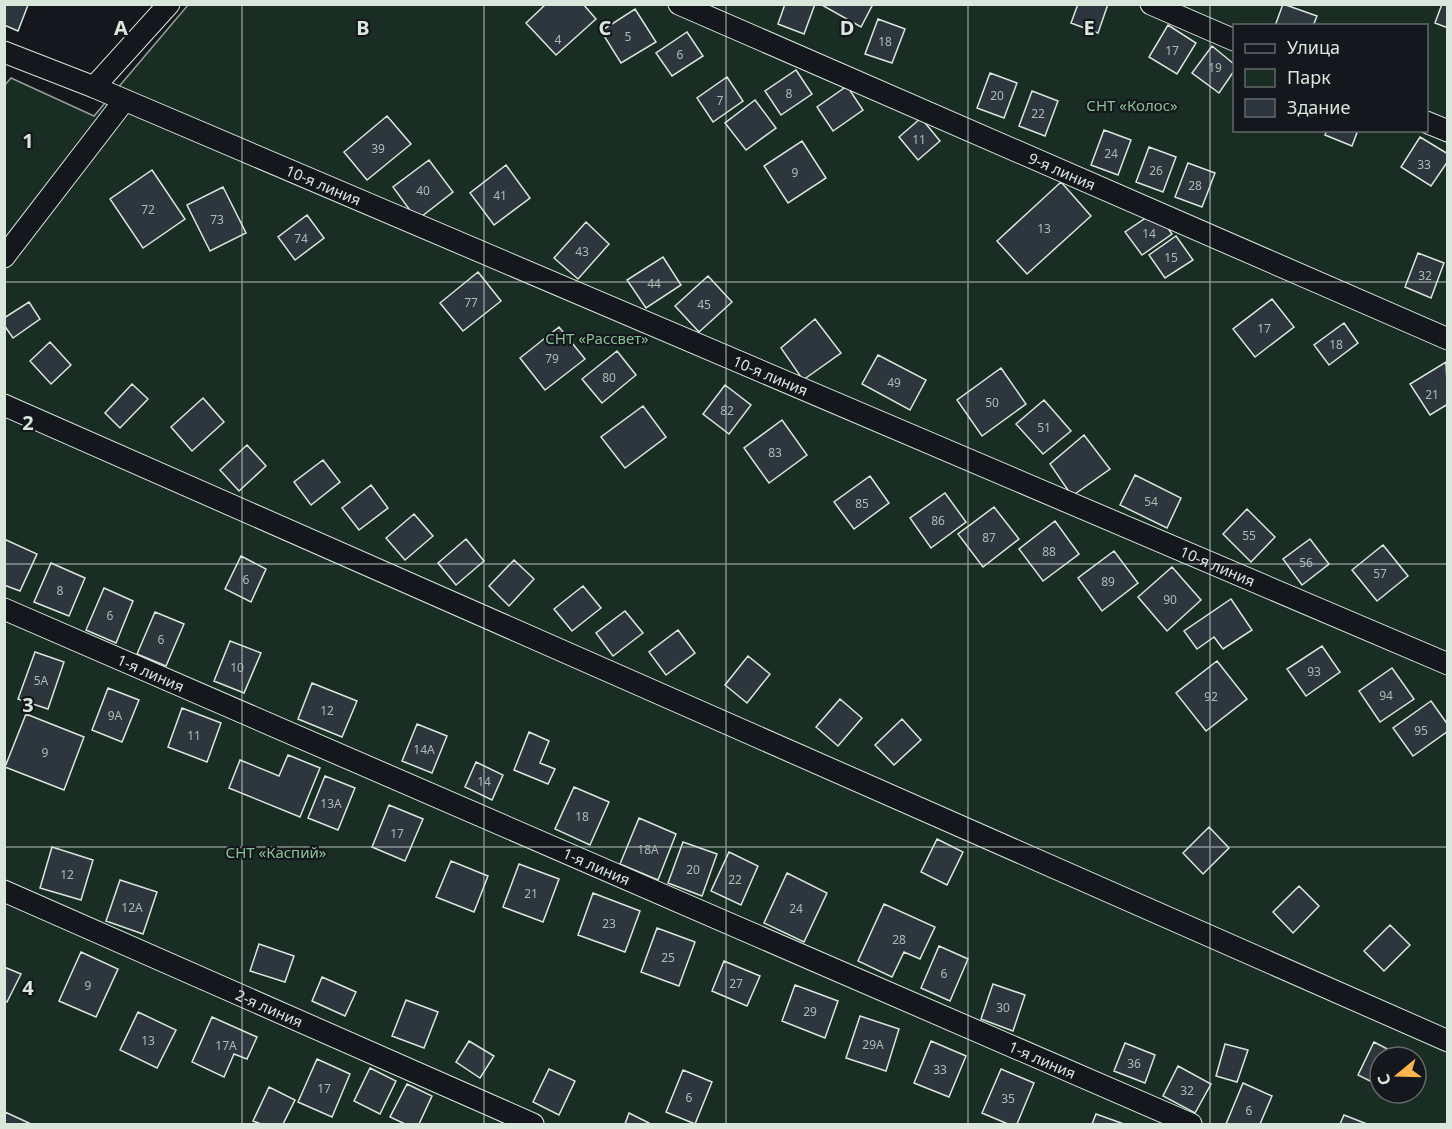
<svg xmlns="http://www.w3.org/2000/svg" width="1452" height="1129" viewBox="0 0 1452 1129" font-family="'Noto Sans',sans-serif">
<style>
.green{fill:#1a2d24;stroke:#939e99;stroke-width:1.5;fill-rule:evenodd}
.building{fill:#2c363c;stroke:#d8e6dc;stroke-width:1.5}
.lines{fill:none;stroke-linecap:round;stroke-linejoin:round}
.minor-casing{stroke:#d8e6dc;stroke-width:23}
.minor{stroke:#14181c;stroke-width:21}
.grid{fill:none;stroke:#d8e6dc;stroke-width:1.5;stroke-opacity:0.55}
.labels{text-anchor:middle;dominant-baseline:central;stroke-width:4.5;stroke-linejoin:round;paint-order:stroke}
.number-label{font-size:12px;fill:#adbab4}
.park-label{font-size:15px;fill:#8ac095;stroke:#14181c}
.street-label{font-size:15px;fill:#d8e6dc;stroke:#14181c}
.grid-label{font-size:20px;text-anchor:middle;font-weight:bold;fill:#d8e6dc;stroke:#14181c;stroke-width:4.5;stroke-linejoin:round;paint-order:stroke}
</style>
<rect width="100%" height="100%" fill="#14181c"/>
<path class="green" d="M 188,5 L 1447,5 L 1447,1124 L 5,1124 L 4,86 L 11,78 L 94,116 ZM 1234,26 L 1426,26 L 1426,130 L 1234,130 ZM 1380,1057 L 1416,1057 L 1416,1093 L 1380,1093 Z"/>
<path class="building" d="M 4,4 L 28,5 L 18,31 L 4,25 Z
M 546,4 L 583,4 L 596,19 L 556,55 L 526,23 Z
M 785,4 L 815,4 L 804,34 L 778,24 Z
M 820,4 L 873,4 L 861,27 Z
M 1078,4 L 1108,4 L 1098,33 L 1071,23 Z
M 1283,4 L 1317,16 L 1313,26 L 1275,26 Z
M 1442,4 L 1448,4 L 1448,28 L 1435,23 Z
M 635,9 L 656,42 L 621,63 L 601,31 Z
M 878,19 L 905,29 L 892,63 L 865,54 Z
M 1168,25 L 1196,43 L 1177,74 L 1149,57 Z
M 687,32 L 703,56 L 672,76 L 656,53 Z
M 1212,46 L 1234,64 L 1234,71 L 1219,93 L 1192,73 Z
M 796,70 L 812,94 L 781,115 L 765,91 Z
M 990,73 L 1017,83 L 1004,118 L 977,108 Z
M 727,77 L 743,101 L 713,122 L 697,98 Z
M 847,86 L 863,110 L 833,131 L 817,107 Z
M 1032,91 L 1058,101 L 1045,136 L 1019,126 Z
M 755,100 L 776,128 L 746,150 L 725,123 Z
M 387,116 L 411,144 L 367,180 L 344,152 Z
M 921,118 L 940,141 L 918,160 L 899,137 Z
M 1104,130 L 1131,140 L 1118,175 L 1091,165 Z
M 1327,130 L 1358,130 L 1352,146 L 1325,135 Z
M 1420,137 L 1448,154 L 1448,161 L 1431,186 L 1401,167 Z
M 802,141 L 826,178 L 788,203 L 764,166 Z
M 1149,147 L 1176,157 L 1163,192 L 1136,182 Z
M 429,160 L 453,192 L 417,220 L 393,187 Z
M 1188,163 L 1215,173 L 1202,207 L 1175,197 Z
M 506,165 L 530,198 L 494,225 L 470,193 Z
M 152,170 L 185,219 L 143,248 L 110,199 Z
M 1061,182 L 1091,216 L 1027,274 L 997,241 Z
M 223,187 L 246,233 L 210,251 L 187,205 Z
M 1156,211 L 1172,234 L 1142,255 L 1125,232 Z
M 307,215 L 324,238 L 295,260 L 278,237 Z
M 586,222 L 609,244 L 578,279 L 554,258 Z
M 1176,236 L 1193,260 L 1165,278 L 1149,255 Z
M 1418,253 L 1444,263 L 1431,298 L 1405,287 Z
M 663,257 L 681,285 L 646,308 L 627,280 Z
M 478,272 L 501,301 L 463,331 L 440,303 Z
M 708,276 L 732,302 L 699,332 L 675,306 Z
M 1272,299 L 1294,327 L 1255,357 L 1233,329 Z
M 29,302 L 40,319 L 13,338 L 4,325 L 4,318 Z
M 815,319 L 841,353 L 803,380 L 781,348 Z
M 1344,323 L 1358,343 L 1329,365 L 1314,345 Z
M 559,327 L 585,359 L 545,390 L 520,358 Z
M 50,342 L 71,365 L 51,384 L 30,361 Z
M 617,351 L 636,375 L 602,403 L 582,379 Z
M 878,355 L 926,380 L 910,410 L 862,384 Z
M 1446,362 L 1448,404 L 1430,415 L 1410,384 Z
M 1001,368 L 1026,404 L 982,436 L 957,400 Z
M 132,384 L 148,399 L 120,428 L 105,413 Z
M 725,385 L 751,405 L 729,434 L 703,414 Z
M 203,398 L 224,422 L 192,451 L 171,427 Z
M 1044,400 L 1071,431 L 1043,454 L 1016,424 Z
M 643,406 L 666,437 L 625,468 L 601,437 Z
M 782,420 L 807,455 L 769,483 L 744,448 Z
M 1084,435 L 1110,469 L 1072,496 L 1050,464 Z
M 247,445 L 266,466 L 239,491 L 220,470 Z
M 323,460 L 340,482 L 311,505 L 294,482 Z
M 1135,475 L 1181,498 L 1167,528 L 1120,505 Z
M 870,476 L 889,503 L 854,529 L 834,502 Z
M 371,485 L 388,508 L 359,530 L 342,508 Z
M 945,493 L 966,522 L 931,548 L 910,518 Z
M 994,507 L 1019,539 L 983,567 L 958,534 Z
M 1247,509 L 1275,537 L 1251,562 L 1223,534 Z
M 414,514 L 433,536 L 405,560 L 386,538 Z
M 1055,521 L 1079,554 L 1043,581 L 1019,549 Z
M 4,539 L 37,554 L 20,591 L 4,585 Z
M 466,539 L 484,561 L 456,585 L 438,563 Z
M 1310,539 L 1329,564 L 1302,585 L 1283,559 Z
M 1383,545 L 1408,576 L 1377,601 L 1352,570 Z
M 1114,551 L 1138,583 L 1102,611 L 1078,578 Z
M 241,556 L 266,569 L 251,602 L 225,589 Z
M 514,560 L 534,579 L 509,606 L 489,586 Z
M 51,563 L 85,578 L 69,616 L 34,602 Z
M 1172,567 L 1201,600 L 1167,631 L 1138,597 Z
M 583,586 L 601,608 L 572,631 L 554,609 Z
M 104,588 L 133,601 L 116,643 L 86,630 Z
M 1231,599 L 1252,630 L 1223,649 L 1214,637 L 1197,649 L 1184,631 Z
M 625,611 L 643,633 L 613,656 L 596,633 Z
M 155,612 L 184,624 L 166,666 L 137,654 Z
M 678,630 L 695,653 L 666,675 L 649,652 Z
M 230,641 L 261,653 L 244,693 L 214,681 Z
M 1322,646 L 1340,672 L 1306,696 L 1287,669 Z
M 35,652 L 64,662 L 48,709 L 18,699 Z
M 748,656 L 770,674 L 747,703 L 725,685 Z
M 1217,661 L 1247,699 L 1206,731 L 1176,693 Z
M 1392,668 L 1414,699 L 1380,722 L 1359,691 Z
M 312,683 L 357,701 L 342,737 L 298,719 Z
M 108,688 L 139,700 L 122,742 L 92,730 Z
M 840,699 L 862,718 L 838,746 L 816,727 Z
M 1431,701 L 1448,725 L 1448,731 L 1413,756 L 1393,728 Z
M 182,708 L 221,723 L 207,762 L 168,747 Z
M 26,714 L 84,737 L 64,790 L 5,767 Z
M 902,719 L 921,740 L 894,765 L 875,745 Z
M 417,724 L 447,736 L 432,773 L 402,761 Z
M 529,732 L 549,741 L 540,763 L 555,769 L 548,784 L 514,770 Z
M 288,755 L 320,768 L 300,817 L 229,788 L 240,760 L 279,776 Z
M 476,762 L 503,775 L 492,800 L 465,787 Z
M 325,776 L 355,788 L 338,830 L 308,818 Z
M 574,787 L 609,802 L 590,845 L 555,829 Z
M 389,805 L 423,819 L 405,861 L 372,847 Z
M 639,818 L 676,834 L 658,880 L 620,864 Z
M 1209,827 L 1229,848 L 1203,874 L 1183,853 Z
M 937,839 L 963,852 L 947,885 L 921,872 Z
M 683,842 L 717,854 L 702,896 L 668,883 Z
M 52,847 L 93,860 L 81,900 L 40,888 Z
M 729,852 L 758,866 L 741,905 L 711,891 Z
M 451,861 L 488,876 L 474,912 L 436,897 Z
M 519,864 L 559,879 L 543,922 L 503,907 Z
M 787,873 L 827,893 L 804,942 L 764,923 Z
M 120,880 L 157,892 L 143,934 L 106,921 Z
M 1299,886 L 1319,906 L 1293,933 L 1273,912 Z
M 593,893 L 640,911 L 625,952 L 578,935 Z
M 884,904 L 935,927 L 920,959 L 904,952 L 892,977 L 858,961 Z
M 1390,925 L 1410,945 L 1384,971 L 1364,951 Z
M 657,928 L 695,942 L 679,986 L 641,972 Z
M 259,944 L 294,956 L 285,982 L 250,971 Z
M 939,946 L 968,959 L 950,1001 L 921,988 Z
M 81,952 L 118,969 L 96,1017 L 59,1001 Z
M 724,961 L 760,976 L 747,1006 L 712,991 Z
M 4,967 L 21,974 L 7,1002 L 4,1000 Z
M 322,977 L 356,992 L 345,1016 L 312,1001 Z
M 993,984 L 1025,995 L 1013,1031 L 981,1019 Z
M 795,985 L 838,1001 L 825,1038 L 782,1021 Z
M 406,1000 L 438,1012 L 424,1048 L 392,1036 Z
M 138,1012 L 176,1030 L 157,1068 L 120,1050 Z
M 860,1016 L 899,1029 L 886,1071 L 846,1058 Z
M 212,1017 L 257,1037 L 247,1059 L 234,1054 L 224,1077 L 192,1062 Z
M 469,1041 L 494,1056 L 480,1078 L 456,1062 Z
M 931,1041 L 966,1056 L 949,1097 L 914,1083 Z
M 1374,1042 L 1399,1055 L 1398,1057 L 1380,1057 L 1380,1086 L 1358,1075 Z
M 1125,1043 L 1155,1055 L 1145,1083 L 1114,1071 Z
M 1225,1044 L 1248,1050 L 1237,1082 L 1216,1076 Z
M 317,1059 L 350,1074 L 332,1117 L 298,1102 Z
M 1178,1066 L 1211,1084 L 1195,1113 L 1163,1096 Z
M 370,1068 L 396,1081 L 380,1114 L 354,1101 Z
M 549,1069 L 575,1081 L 559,1115 L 533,1102 Z
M 1001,1069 L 1034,1083 L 1017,1124 L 1008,1124 L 982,1113 Z
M 683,1070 L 712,1082 L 695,1124 L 666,1112 Z
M 1243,1083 L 1272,1096 L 1260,1124 L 1226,1124 Z
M 407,1084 L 432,1096 L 419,1124 L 405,1124 L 390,1117 Z
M 269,1087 L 295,1100 L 283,1124 L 261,1124 L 253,1121 Z
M 5,1112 L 31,1124 L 4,1124 Z
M 629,1113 L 649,1123 L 649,1124 L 625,1124 Z
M 1096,1114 L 1124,1124 L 1092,1124 Z
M 1344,1115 L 1367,1124 L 1340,1124 Z"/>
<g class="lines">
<g class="minor-casing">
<g id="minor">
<path id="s1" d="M 679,4 L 1448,339"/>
<path d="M 1151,4 L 1234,40"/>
<path id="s2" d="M 4,52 L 94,87 L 1448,664"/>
<path d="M 94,87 L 169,4"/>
<path d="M 1426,122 L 1448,131"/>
<path d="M 4,257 L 124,101"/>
<path d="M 4,405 L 1448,1041"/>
<path id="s3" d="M 4,609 L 1191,1124"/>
<path id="s4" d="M 4,891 L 533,1124"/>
</g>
</g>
<use href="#minor" class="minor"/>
</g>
<path class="grid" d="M 242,4 L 242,1124M 484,4 L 484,1124M 726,4 L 726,1124M 968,4 L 968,1124M 1210,4 L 1210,1124M 4,282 L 1448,282M 4,564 L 1448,564M 4,847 L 1448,847"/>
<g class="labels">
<g class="number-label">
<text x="628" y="36">5</text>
<text x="558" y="39">4</text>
<text x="885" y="41">18</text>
<text x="1172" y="50">17</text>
<text x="680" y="54">6</text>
<text x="1215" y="67">19</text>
<text x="789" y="93">8</text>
<text x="997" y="95">20</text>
<text x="720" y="100">7</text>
<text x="1038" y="113">22</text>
<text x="919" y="139">11</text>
<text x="378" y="148">39</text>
<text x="1111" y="153">24</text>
<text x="1424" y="164">33</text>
<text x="1156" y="170">26</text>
<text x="795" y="172">9</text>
<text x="1195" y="185">28</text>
<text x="423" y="190">40</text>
<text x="500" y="195">41</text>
<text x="148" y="209">72</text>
<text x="217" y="219">73</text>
<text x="1044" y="228">13</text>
<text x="1149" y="233">14</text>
<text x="301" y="238">74</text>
<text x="582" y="251">43</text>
<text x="1171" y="257">15</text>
<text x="1425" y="275">32</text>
<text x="654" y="283">44</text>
<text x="471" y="302">77</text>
<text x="704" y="304">45</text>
<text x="1264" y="328">17</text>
<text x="1336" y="344">18</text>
<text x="552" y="358">79</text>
<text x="609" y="377">80</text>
<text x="894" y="382">49</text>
<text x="1432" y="394">21</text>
<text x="992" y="402">50</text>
<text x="727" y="410">82</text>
<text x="1044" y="427">51</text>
<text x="775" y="452">83</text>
<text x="1151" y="501">54</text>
<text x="862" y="503">85</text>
<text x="938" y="520">86</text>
<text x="1249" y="535">55</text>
<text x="989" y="537">87</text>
<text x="1049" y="551">88</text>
<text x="1306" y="562">56</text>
<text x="1380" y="573">57</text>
<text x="246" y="579">6</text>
<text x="1108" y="581">89</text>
<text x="60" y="590">8</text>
<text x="1170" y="599">90</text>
<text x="110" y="615">6</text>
<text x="161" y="639">6</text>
<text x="237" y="667">10</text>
<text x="1314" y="671">93</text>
<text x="41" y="680">5А</text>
<text x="1386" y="695">94</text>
<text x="1211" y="696">92</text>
<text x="327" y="710">12</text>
<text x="115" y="715">9А</text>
<text x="1421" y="730">95</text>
<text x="194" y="735">11</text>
<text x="424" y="749">14А</text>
<text x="45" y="752">9</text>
<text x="484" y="781">14</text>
<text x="331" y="803">13А</text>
<text x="582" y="816">18</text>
<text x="397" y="833">17</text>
<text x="648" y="849">18А</text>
<text x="693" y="869">20</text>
<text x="67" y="874">12</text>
<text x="735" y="879">22</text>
<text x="531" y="893">21</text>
<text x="132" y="907">12А</text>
<text x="796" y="908">24</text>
<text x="609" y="923">23</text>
<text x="899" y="939">28</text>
<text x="668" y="957">25</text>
<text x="944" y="973">6</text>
<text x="736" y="983">27</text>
<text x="88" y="985">9</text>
<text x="1003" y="1007">30</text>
<text x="810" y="1011">29</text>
<text x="148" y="1040">13</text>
<text x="873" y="1044">29А</text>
<text x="226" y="1045">17А</text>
<text x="1134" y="1063">36</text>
<text x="940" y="1069">33</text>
<text x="324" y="1088">17</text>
<text x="1187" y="1090">32</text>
<text x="689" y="1097">6</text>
<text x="1008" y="1098">35</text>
<text x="1249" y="1110">6</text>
</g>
<g class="park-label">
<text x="1132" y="105">СНТ «Колос»</text>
<text x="597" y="338">СНТ «Рассвет»</text>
<text x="276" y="852">СНТ «Каспий»</text>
</g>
<g class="street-label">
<text stroke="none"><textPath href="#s1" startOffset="418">9-я линия</textPath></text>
<text stroke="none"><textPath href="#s2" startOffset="346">10-я линия</textPath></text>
<text stroke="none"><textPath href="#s2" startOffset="832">10-я линия</textPath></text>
<text stroke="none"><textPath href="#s2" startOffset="1318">10-я линия</textPath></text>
<text stroke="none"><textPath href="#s3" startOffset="160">1-я линия</textPath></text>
<text stroke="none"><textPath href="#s3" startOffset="646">1-я линия</textPath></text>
<text stroke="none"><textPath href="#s4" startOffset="290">2-я линия</textPath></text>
<text stroke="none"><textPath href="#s3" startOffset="1132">1-я линия</textPath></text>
</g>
</g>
<g class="grid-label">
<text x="121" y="35">A</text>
<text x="363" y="35">B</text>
<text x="605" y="35">C</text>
<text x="847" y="35">D</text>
<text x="1089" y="35">E</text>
<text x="28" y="148">1</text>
<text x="28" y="430">2</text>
<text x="28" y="712">3</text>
<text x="28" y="995">4</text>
</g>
<rect width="1452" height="1129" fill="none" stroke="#d8e6dc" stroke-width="12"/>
<rect x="1233" y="24" width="195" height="108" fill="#14181c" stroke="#626a69" stroke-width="1.5"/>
<rect x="1245" y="44" width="30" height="9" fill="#14181c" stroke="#626a69" stroke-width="1.5"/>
<text x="1287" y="54" font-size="18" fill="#d8e6dc">Улица</text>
<rect x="1245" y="69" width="30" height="18" fill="#1a2d24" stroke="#626a69" stroke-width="1.5"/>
<text x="1287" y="84" font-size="18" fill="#d8e6dc">Парк</text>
<rect x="1245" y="99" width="30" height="18" fill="#2c363c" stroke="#626a69" stroke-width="1.5"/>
<text x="1287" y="114" font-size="18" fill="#d8e6dc">Здание</text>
<g transform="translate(1398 1075) rotate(251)"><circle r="28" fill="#14181c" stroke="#626a69" stroke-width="1.5"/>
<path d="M0-4.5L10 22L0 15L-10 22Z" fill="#ffb74d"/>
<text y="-9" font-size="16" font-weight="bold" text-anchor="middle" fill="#d8e6dc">С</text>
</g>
</svg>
